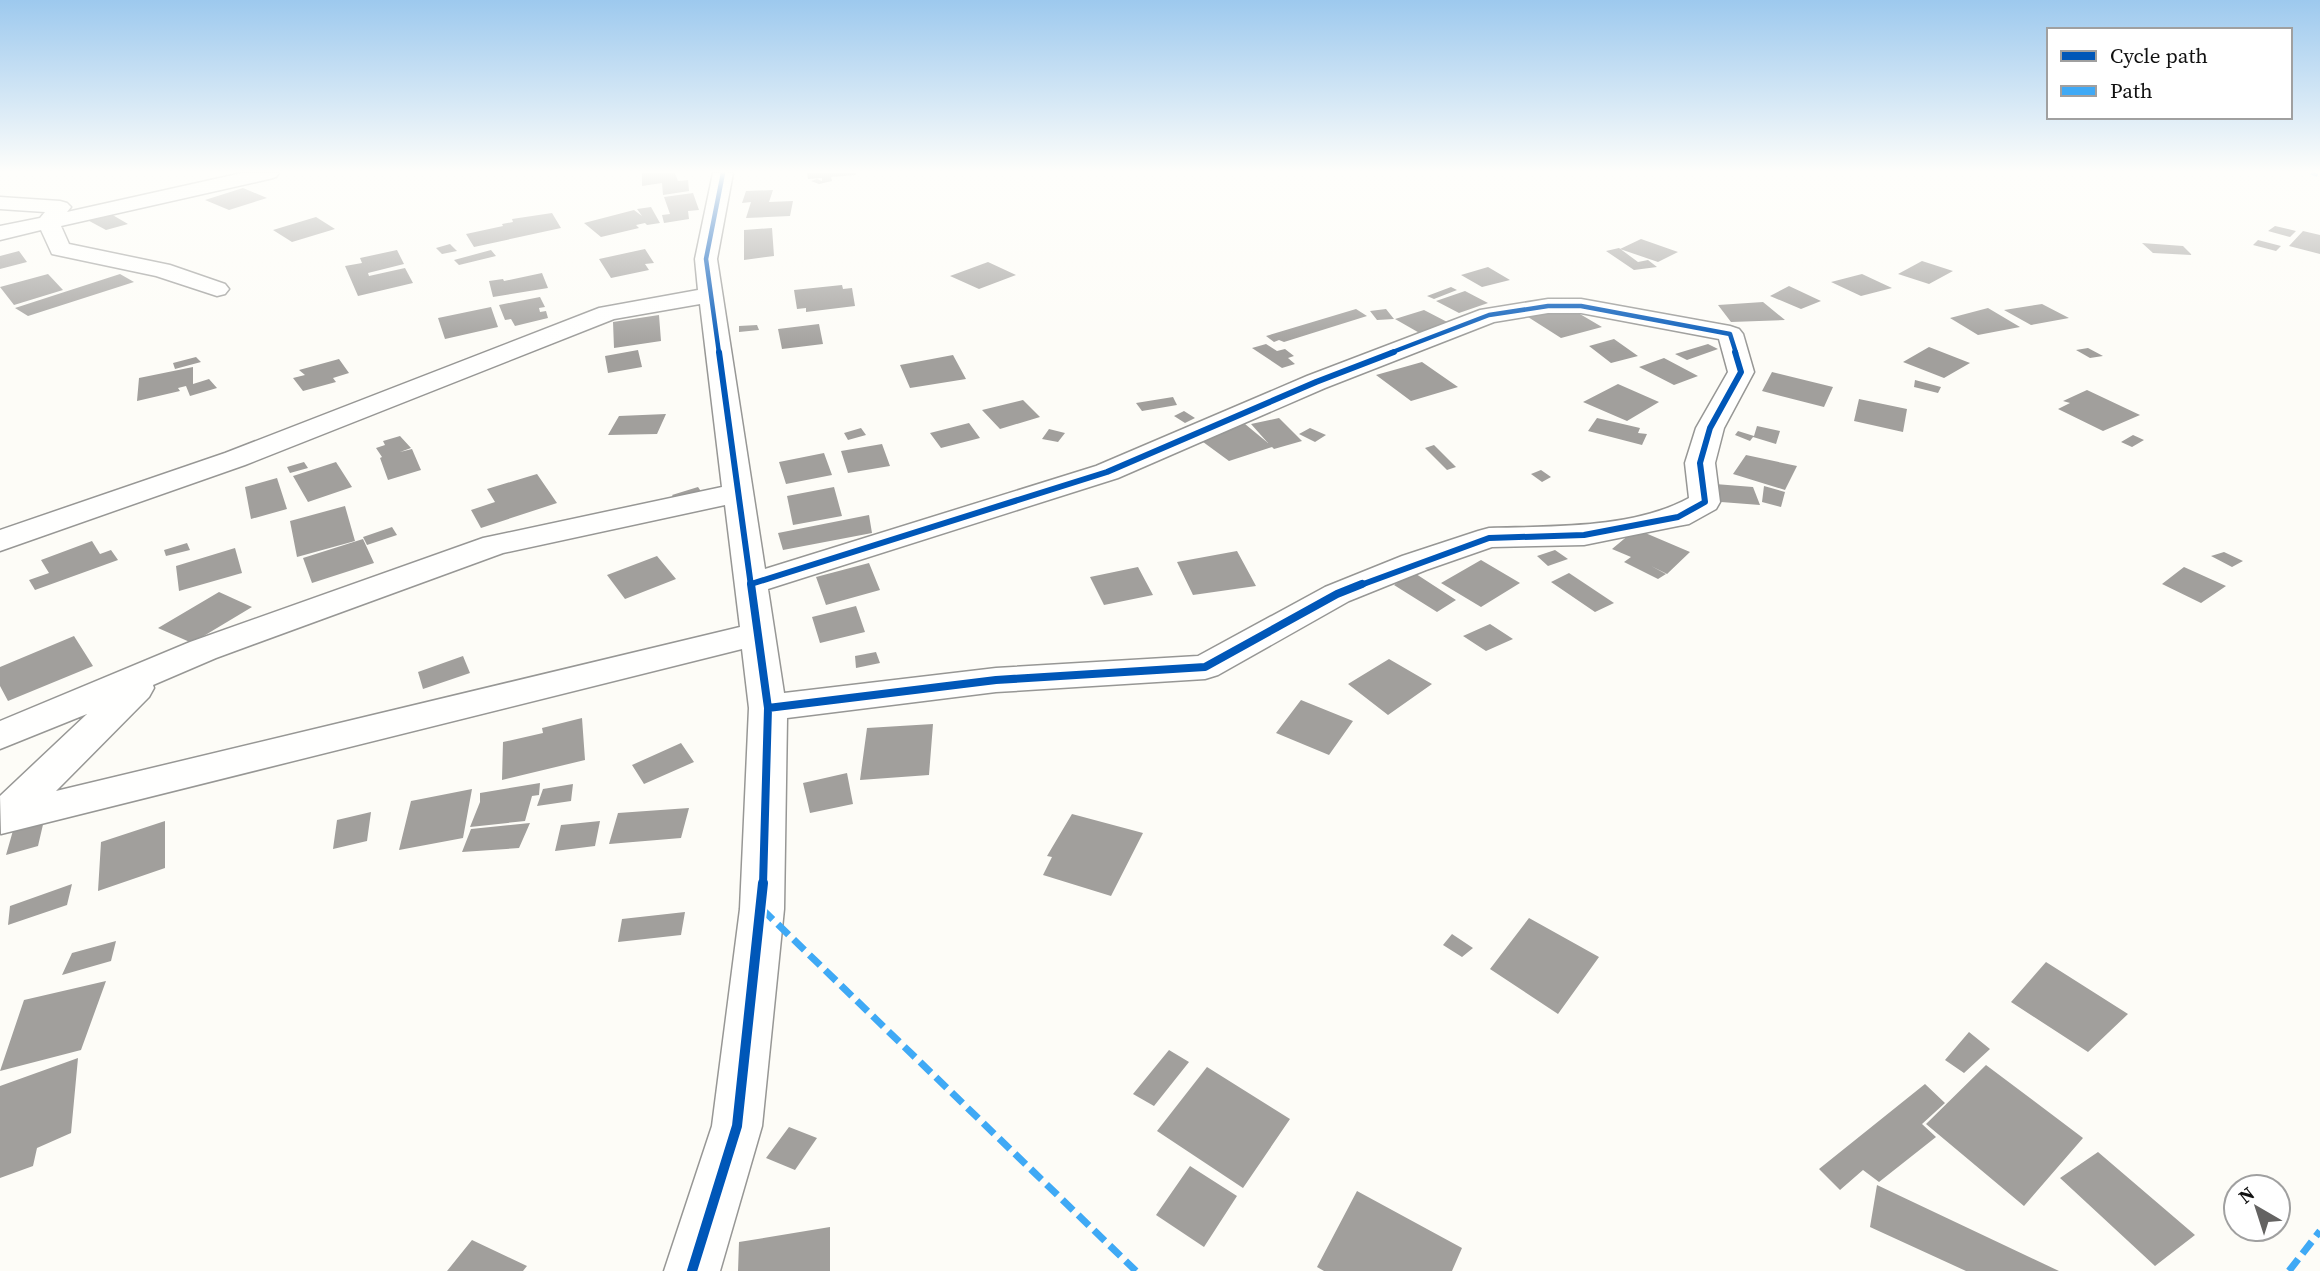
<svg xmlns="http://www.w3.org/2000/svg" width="2320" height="1271" viewBox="0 0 2320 1271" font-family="'Source Serif 4',serif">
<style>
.building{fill:#a19f9c}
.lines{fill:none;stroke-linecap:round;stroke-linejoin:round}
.minor-casing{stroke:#979795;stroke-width:3}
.minor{fill:#fffffe;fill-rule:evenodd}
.quiet-far1{stroke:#3fa9f5;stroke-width:3.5;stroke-dasharray:7 3.5;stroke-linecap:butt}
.quiet{stroke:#3fa9f5;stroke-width:7;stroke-dasharray:15 7;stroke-linecap:butt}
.cycleway-far3-casing{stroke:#fff;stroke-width:7}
.cycleway-far2-casing{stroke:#fff;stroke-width:10}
.cycleway-far1-casing{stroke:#fff;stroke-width:12}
.cycleway-casing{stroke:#fff;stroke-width:14}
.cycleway-far3{stroke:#0057b8;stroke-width:4.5}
.cycleway-far2{stroke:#0057b8;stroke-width:6}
.cycleway-far1{stroke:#0057b8;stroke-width:8}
.cycleway{stroke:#0057b8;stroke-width:10}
</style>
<rect width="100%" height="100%" fill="#fdfcf7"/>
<path class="building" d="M 642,173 L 675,173 L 678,181 L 688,180 L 689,191 L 663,195 L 662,183 L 642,186 Z
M 807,173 L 856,173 L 856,175 L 831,177 L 832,181 L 819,184 L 811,181 L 817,179 L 822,181 L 822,178 L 808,179 Z
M 243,188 L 267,198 L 229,210 L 205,200 Z
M 773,190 L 769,202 L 793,201 L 790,216 L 746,218 L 751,202 L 742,203 L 746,191 Z
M 693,193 L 699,210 L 688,211 L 689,219 L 664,223 L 662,215 L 670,214 L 664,197 Z
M 651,207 L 660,223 L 647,225 L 645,223 L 636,225 L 639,228 L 601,237 L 584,223 L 634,210 L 642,216 L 637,209 Z
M 104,210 L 128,224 L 106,230 L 80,216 Z
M 552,213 L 561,228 L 474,247 L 466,234 L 503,226 L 502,224 L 513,222 L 512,219 Z
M 316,217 L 335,229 L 292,242 L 273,230 Z
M 2275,226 L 2296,231 L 2290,237 L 2268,231 Z
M 772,228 L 774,256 L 744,260 L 744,230 Z
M 2303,231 L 2320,235 L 2320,254 L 2289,246 Z
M 1641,239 L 1678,252 L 1658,262 L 1620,249 Z
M 2258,240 L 2281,246 L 2276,251 L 2253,245 Z
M 2142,243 L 2183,246 L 2192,255 L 2153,253 Z
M 450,244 L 457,251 L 442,254 L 436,248 Z
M 1619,248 L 1638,262 L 1648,260 L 1657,267 L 1634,270 L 1606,251 Z
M 645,249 L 654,263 L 645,264 L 649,270 L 611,278 L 599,259 Z
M 397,250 L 404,264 L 368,273 L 369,276 L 405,268 L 413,283 L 358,296 L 345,266 L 362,263 L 360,258 Z
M 491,250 L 496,256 L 459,265 L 454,260 Z
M 19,251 L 27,262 L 0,269 L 0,256 Z
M 1922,261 L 1953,271 L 1929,284 L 1898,274 Z
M 988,262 L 1016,275 L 979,289 L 950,276 Z
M 1488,267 L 1510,280 L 1482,287 L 1461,275 Z
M 542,273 L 548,288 L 493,297 L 489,281 L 503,279 L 504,281 Z
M 48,274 L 63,290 L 14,305 L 0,287 Z
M 120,274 L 134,282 L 28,316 L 15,308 Z
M 1862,274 L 1892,288 L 1861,296 L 1831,282 Z
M 842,285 L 843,289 L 852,288 L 855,306 L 806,312 L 806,308 L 797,309 L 794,290 Z
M 1789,286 L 1821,301 L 1801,309 L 1770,296 Z
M 1451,287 L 1457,290 L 1434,299 L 1427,296 Z
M 1465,291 L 1488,303 L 1459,313 L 1436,301 Z
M 540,297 L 545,307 L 539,308 L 540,312 L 546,311 L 548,318 L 515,326 L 511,319 L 505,320 L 499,305 Z
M 1763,302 L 1785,320 L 1731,322 L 1718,305 Z
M 2042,304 L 2069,318 L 2031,325 L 2004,310 Z
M 491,307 L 498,327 L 445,339 L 438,318 Z
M 1568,307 L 1602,327 L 1561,338 L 1528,317 Z
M 1988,308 L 2020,327 L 1978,335 L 1950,318 Z
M 1356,309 L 1367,316 L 1284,342 L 1279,340 L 1274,342 L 1266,336 Z
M 1386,309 L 1394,319 L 1377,320 L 1370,311 Z
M 1424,310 L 1453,325 L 1423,335 L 1395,319 Z
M 659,315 L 661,341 L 614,348 L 613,322 Z
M 819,324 L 823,344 L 782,349 L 778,329 Z
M 757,325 L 759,330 L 739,332 L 739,326 Z
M 1614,339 L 1638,356 L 1611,363 L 1589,346 Z
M 1266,344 L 1277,351 L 1285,349 L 1294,356 L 1288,358 L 1295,364 L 1282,368 L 1252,348 Z
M 1708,344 L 1718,349 L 1687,360 L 1675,354 Z
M 1929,347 L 1970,363 L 1944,378 L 1903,362 Z
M 2088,348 L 2103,356 L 2090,358 L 2076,350 Z
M 638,350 L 642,367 L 608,373 L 605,356 Z
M 953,355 L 966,379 L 910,388 L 900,365 Z
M 196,357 L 201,362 L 175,369 L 173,363 Z
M 1664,358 L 1698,376 L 1674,385 L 1639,367 Z
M 339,359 L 349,373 L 333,378 L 336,382 L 303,391 L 293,378 L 305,375 L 299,370 Z
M 1422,362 L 1458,387 L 1411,401 L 1376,375 Z
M 193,367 L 193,384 L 209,379 L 217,388 L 190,396 L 186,386 L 178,388 L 180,391 L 137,401 L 139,378 Z
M 1772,372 L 1833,387 L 1824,407 L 1762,391 Z
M 1915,380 L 1941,387 L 1938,393 L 1914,387 Z
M 1618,384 L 1659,402 L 1627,421 L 1583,402 Z
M 2087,390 L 2140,415 L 2103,431 L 2058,409 L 2070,403 L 2063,401 Z
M 1173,397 L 1177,405 L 1142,411 L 1136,403 Z
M 1859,399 L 1907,409 L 1903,432 L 1854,421 Z
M 1023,400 L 1040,417 L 1000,429 L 982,410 Z
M 1184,411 L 1195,418 L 1185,423 L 1174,416 Z
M 666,414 L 657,434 L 608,435 L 619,416 Z
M 1279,418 L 1302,441 L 1274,449 L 1272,447 L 1229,461 L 1199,439 L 1245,424 L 1268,443 L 1251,424 Z
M 1597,418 L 1640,428 L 1638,433 L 1647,434 L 1642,445 L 1588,431 Z
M 969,423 L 980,438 L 941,448 L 930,433 Z
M 1757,426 L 1780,431 L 1776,444 L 1753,437 L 1750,441 L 1735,435 L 1738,431 L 1754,436 Z
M 861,428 L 866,435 L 848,440 L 844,433 Z
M 1310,428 L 1326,435 L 1315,442 L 1299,434 Z
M 1049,429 L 1065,433 L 1058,442 L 1042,439 Z
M 2133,435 L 2144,440 L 2132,447 L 2121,442 Z
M 400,436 L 411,448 L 400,452 L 412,449 L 421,470 L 388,480 L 380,458 L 382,457 L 376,448 L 385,445 L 383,441 Z
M 882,444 L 890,466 L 848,473 L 841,451 Z
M 1434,445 L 1456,467 L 1447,470 L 1425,448 Z
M 824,453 L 832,475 L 786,484 L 779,462 Z
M 1746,455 L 1797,466 L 1785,490 L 1733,474 Z
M 304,462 L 308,468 L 290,473 L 287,467 Z
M 336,462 L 352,487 L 308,502 L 293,476 Z
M 1541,470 L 1551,477 L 1542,482 L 1531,474 Z
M 537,474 L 557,503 L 481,528 L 471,510 L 495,502 L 487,489 Z
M 277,478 L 287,509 L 251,519 L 245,487 Z
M 1715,484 L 1753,487 L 1760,505 L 1721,502 Z
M 1764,486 L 1785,492 L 1781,507 L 1762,502 Z
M 698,487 L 705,497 L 678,504 L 672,495 Z
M 834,487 L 842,516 L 793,525 L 787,496 Z
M 345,506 L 355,541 L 297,557 L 290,521 Z
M 869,515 L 872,533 L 783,550 L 778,533 Z
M 392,527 L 397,535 L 367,545 L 363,537 Z
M 1636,529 L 1690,552 L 1667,574 L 1651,566 L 1666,574 L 1658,579 L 1624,562 L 1631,557 L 1612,549 Z
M 363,539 L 374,563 L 312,583 L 303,558 Z
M 92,541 L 100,554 L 111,550 L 118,560 L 35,590 L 29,580 L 49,573 L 41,560 Z
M 187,543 L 190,550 L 166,556 L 164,550 Z
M 235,548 L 242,573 L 179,591 L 176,566 Z
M 1555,550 L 1568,559 L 1548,566 L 1537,556 Z
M 1237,551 L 1256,586 L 1193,595 L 1177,562 Z
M 2224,552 L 2243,561 L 2232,567 L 2211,556 Z
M 657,556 L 676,579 L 625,599 L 607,575 Z
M 1481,560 L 1520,583 L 1481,607 L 1441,583 Z
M 869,563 L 880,590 L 826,605 L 816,577 Z
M 1138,567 L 1153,595 L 1104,605 L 1090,577 Z
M 2184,567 L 2226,586 L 2201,603 L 2162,584 Z
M 1413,572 L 1456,600 L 1437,612 L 1394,585 Z
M 1569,573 L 1614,603 L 1595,612 L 1551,582 Z
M 219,592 L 252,607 L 192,643 L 158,628 Z
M 856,606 L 865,632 L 820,643 L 812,617 Z
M 1490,624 L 1513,639 L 1486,651 L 1463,636 Z
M 74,636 L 93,666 L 8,701 L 0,686 L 0,667 Z
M 876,652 L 880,663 L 856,668 L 855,656 Z
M 463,656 L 470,673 L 423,689 L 418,672 Z
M 1389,659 L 1432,684 L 1388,715 L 1348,684 Z
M 1301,700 L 1353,721 L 1329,755 L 1276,733 Z
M 582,718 L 585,760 L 502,780 L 503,742 L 543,733 L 542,728 Z
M 933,724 L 929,775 L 860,780 L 867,728 Z
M 681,743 L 694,762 L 644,784 L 632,765 Z
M 847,773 L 853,804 L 810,813 L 803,783 Z
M 540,783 L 539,795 L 532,796 L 525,821 L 470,827 L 480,802 L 480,793 Z
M 573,784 L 571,801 L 537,806 L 543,789 Z
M 472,789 L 463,838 L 399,850 L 411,801 Z
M 689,808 L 681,838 L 609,844 L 618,813 Z
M 371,812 L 367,841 L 333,849 L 337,820 Z
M 1072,814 L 1143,833 L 1111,896 L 1043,875 L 1052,857 L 1047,856 Z
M 45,816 L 38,846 L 6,855 L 14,827 Z
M 165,821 L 165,868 L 98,891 L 101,842 Z
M 600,821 L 595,846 L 555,851 L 561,825 Z
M 530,823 L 519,848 L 462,852 L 471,829 Z
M 72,884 L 67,905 L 8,925 L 10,906 Z
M 685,912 L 681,935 L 618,942 L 622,919 Z
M 1529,918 L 1599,957 L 1558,1014 L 1490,969 Z
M 1452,934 L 1473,948 L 1462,957 L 1443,945 Z
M 116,941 L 111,961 L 62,975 L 72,953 Z
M 2046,962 L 2128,1014 L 2088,1052 L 2011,1002 Z
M 106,981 L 81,1050 L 0,1071 L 24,1000 Z
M 1969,1032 L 1990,1049 L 1964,1073 L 1945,1060 Z
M 1169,1050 L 1189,1062 L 1154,1106 L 1133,1094 Z
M 78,1058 L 71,1133 L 37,1148 L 33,1166 L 0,1178 L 0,1086 Z
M 1986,1065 L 2083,1138 L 2024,1206 L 1926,1124 Z
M 1207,1067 L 1290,1119 L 1243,1188 L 1157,1131 Z
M 1925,1084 L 1945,1103 L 1922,1124 L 1936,1137 L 1879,1182 L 1863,1170 L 1840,1190 L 1819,1169 Z
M 789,1127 L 817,1138 L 795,1170 L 766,1158 Z
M 2098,1152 L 2195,1235 L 2155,1266 L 2060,1178 Z
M 1190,1166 L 1237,1196 L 1204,1247 L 1156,1215 Z
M 1877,1185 L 2059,1271 L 1966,1271 L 1870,1227 Z
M 1357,1191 L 1462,1248 L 1452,1271 L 1324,1271 L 1317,1267 Z
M 830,1227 L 830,1271 L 738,1271 L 739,1242 Z
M 472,1240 L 527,1266 L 523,1271 L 447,1271 Z"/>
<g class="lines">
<g class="minor-casing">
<path id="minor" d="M 242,173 L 279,173 L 276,177 L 269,179 L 61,226 L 69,244 L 170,265 L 225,284 L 229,289 L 225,294 L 217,296 L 156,276 L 52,254 L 41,230 L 0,240 L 0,226 L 40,218 L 45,212 L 0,209 L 0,197 L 60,201 L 67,203 L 71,207 L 67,212 Z
M 713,173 L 733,173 L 717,259 L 765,569 L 1096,466 L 1307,376 L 1480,310 L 1548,299 L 1581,299 L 1730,326 L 1739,329 L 1743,334 L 1754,372 L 1724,428 L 1715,463 L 1720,502 L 1716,509 L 1689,524 L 1678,526 L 1584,545 L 1492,547 L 1426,570 L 1349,601 L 1218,675 L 1205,679 L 996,692 L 787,718 L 784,909 L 762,1126 L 720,1271 L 664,1271 L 712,1126 L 740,909 L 749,708 L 742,649 L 1,834 L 0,796 L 87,714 L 0,749 L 0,721 L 190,642 L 483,538 L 722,487 L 700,304 L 614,319 L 245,465 L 0,551 L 0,530 L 225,453 L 599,308 L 698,290 L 695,259 ZM 1548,313 L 1581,313 L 1719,339 L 1728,372 L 1696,428 L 1685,463 L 1689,498 C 1632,529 1553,526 1489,528 L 1478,531 L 1402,556 L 1325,587 L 1198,656 L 996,668 L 784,693 L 768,589 L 1118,478 L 1325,388 L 1494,322 ZM 725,505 L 740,627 L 56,791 L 149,697 L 154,688 L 153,685 L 216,658 L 503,553 Z"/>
</g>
<use href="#minor" class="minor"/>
<path class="quiet-far1" d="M 2311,173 L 2320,176"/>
<path class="quiet" d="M 762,909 L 1136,1271
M 2289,1271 L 2320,1231"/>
<g class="cycleway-far3-casing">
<path id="cycleway-far3" d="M 719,353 L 706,259 L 723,173
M 1390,353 L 1489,315 L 1548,306 L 1581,306 L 1730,334 L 1736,353"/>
</g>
<g class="cycleway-far2-casing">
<path id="cycleway-far2" d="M 719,352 L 751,586
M 751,584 L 1107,472 L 1316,382 L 1394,352
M 1358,586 L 1489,538 L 1584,535 L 1678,517 L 1705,502 L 1700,463 L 1710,428 L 1741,372 L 1735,352"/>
</g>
<g class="cycleway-far1-casing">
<path id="cycleway-far1" d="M 751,584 L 768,708 L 763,885
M 768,708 L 996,680 L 1205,667 L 1337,594 L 1362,584"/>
</g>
<g class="cycleway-casing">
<path id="cycleway" d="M 692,1271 L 737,1126 L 763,883"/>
</g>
<use href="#cycleway-far3" class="cycleway-far3"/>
<use href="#cycleway-far2" class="cycleway-far2"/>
<use href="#cycleway-far1" class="cycleway-far1"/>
<use href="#cycleway" class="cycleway"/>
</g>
<linearGradient id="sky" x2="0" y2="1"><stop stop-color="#9dc9ee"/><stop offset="0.49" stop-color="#fefefb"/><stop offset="1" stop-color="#fefefb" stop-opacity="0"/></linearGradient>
<rect width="2320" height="351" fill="url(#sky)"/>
<rect x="2047" y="28" width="245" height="91" fill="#ffffff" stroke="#a0a0a0" stroke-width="2"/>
<rect x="2061" y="51" width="35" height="10" fill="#0057b8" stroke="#a0a0a0" stroke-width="2"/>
<text x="2110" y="63" font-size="21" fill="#111111">Cycle path</text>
<rect x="2061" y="86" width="35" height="10" fill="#3fa9f5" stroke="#a0a0a0" stroke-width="2"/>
<text x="2110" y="98" font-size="21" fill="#111111">Path</text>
<g transform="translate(2257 1208) rotate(321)"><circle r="33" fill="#ffffff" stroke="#a0a0a0" stroke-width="2"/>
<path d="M0-5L12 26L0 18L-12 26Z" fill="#646362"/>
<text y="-10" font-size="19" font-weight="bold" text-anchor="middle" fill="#111111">N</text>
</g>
</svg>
